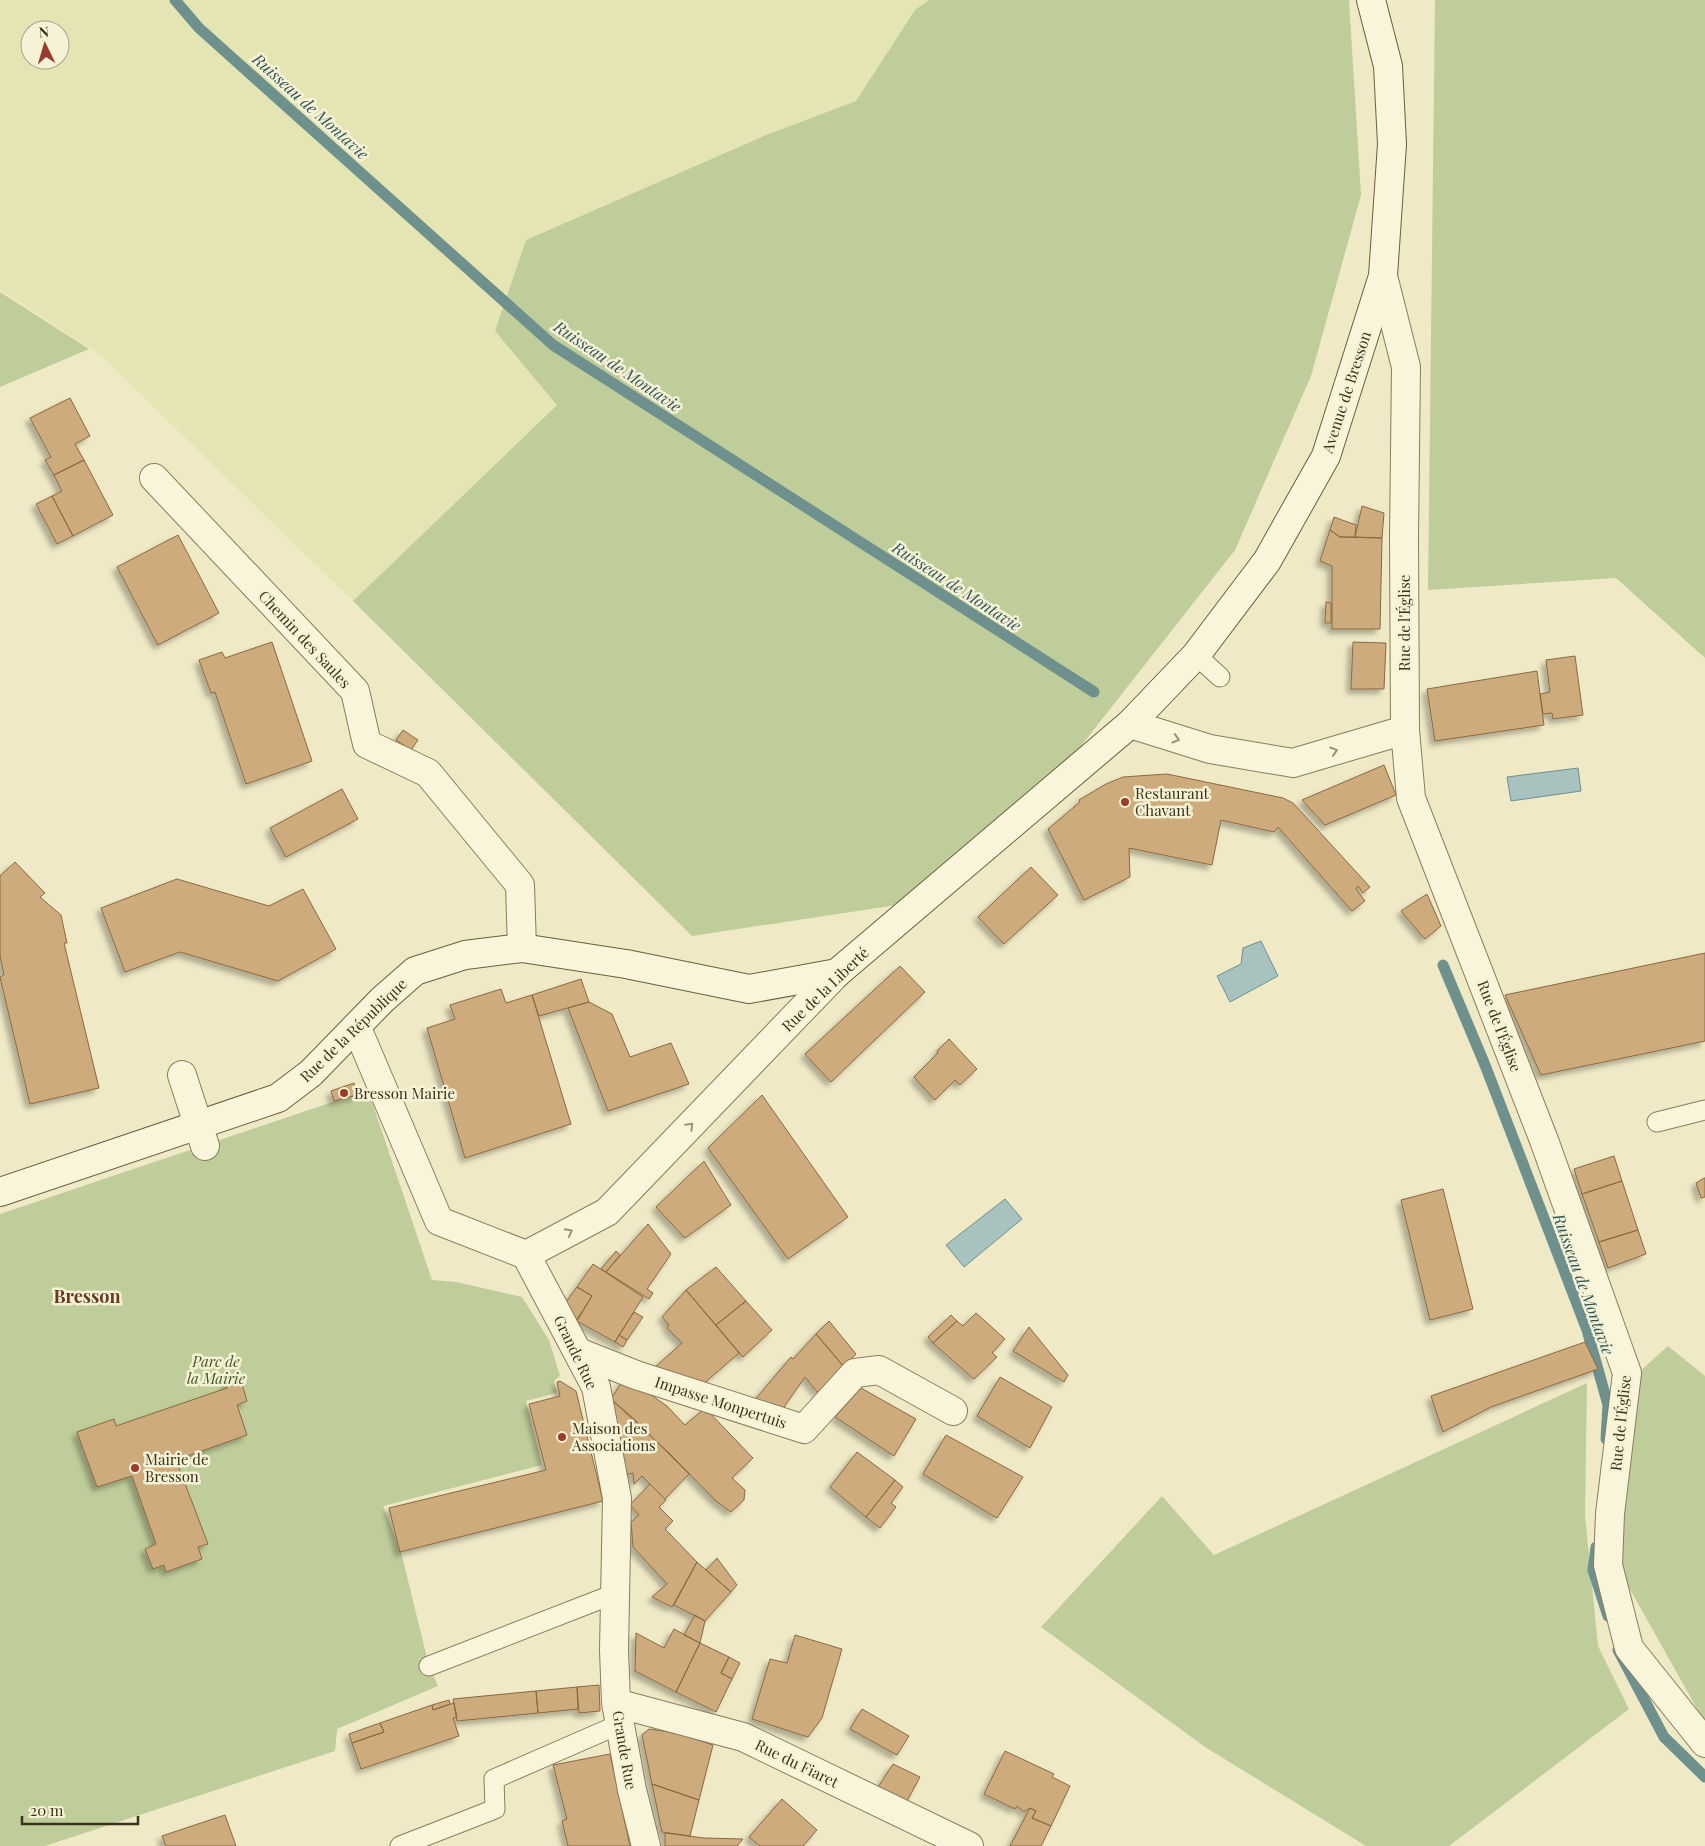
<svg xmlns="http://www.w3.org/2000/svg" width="1705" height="1846" viewBox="0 0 1705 1846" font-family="'Playfair Display',serif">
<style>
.farmland{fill:#e5e4b3;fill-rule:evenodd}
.green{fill:#bfcd9a}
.water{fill:#a7c2bf;stroke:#6e918e}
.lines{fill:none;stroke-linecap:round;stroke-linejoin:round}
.stream{stroke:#6e918e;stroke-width:11}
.building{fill:#cdab7c;stroke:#8a6941;filter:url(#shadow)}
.lane-casing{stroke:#8b7c5b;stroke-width:21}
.street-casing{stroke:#8b7c5b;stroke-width:30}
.secondary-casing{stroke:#6c5d3e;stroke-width:30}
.lane{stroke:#f9f5da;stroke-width:19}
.street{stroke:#f9f5da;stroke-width:28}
.secondary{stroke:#f9f5da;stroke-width:28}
.oneway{stroke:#9a937c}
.poi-dot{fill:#9a3c2b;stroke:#f6f2d6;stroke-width:2}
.labels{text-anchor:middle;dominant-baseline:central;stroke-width:5;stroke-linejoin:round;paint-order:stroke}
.street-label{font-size:15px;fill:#3b311f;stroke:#f6f2d6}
.poi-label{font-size:15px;fill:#3b311f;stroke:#f6f2d6;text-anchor:start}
.park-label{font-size:15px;font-style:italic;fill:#435726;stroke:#f6f2d6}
.water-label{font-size:16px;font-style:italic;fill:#2e565a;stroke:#f6f2d6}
.quarter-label{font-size:18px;font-weight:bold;fill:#68391e;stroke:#f6f2d6}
</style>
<defs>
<filter id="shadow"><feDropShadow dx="-4.5" dy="4.5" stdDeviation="2.5" flood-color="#0004"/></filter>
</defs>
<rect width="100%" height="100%" fill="#efe9c6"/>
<path class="farmland" d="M 0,0 L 929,0 L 915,10 L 856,101 L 766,135 L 526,240 L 495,331 L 557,404 L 353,601 L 98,353 L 0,290 ZM 30,30 L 60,30 L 60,60 L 30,60 Z"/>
<path class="green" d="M 929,0 L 1349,0 L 1361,195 L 1311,376 L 1235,550 L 1077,751 L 910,903 L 692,936 L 353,601 L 557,405 L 495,331 L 526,240 L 766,135 L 856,101 L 915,10 Z
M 1435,0 L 1705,0 L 1705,658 L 1616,578 L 1428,590 Z
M 0,292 L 89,349 L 0,387 Z
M 368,1090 L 432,1280 L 456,1282 L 522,1297 L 549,1340 L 560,1376 L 554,1381 L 557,1393 L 526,1401 L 542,1465 L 383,1506 L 401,1552 L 429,1666 L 438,1686 L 337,1729 L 335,1751 L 45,1846 L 0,1846 L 0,1214 Z
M 1668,1346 L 1705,1376 L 1705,1723 L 1608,1550 L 1638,1373 Z
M 1587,1383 L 1585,1515 L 1598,1646 L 1629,1709 L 1449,1846 L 1366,1846 L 1205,1747 L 1041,1627 L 1162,1496 L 1214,1555 Z"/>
<path class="water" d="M 1578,768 L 1581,791 L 1511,801 L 1507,777 Z
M 1261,941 L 1278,976 L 1230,1002 L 1217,976 L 1241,964 L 1243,948 Z
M 1005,1199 L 1022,1219 L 964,1267 L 946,1245 Z"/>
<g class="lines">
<path class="stream" d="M 175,0 L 199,28 L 553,345 L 1094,692
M 1443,965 L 1485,1065 L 1587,1330 L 1608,1405 L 1606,1439
M 1596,1547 L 1593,1570 L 1608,1616
M 1618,1650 L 1664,1737 L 1705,1777"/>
</g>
<path class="building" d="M 70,398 L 90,436 L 75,444 L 84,460 L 54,475 L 45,460 L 51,457 L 30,418 Z
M 84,460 L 113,515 L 73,536 L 52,496 L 62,491 L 54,475 Z
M 52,496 L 73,536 L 57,544 L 36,504 Z
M 1362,506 L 1384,513 L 1382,538 L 1355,537 Z
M 1334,517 L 1356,525 L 1355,537 L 1340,537 L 1330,530 Z
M 1330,530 L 1340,537 L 1382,538 L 1380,629 L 1332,629 L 1332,566 L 1320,561 Z
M 178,535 L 219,613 L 158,645 L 117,567 Z
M 1326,602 L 1331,603 L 1331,623 L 1325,623 Z
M 272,642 L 312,761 L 246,784 L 215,692 L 211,693 L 199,660 L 222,652 L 225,658 Z
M 1353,642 L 1386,643 L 1384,689 L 1351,689 Z
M 1575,656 L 1583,715 L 1553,719 L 1552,713 L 1543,714 L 1540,694 L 1550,692 L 1546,660 Z
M 1537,671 L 1544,725 L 1435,741 L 1427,689 Z
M 403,730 L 418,740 L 411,750 L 396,740 Z
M 1384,765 L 1396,795 L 1325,825 L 1302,800 Z
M 1167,774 L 1283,798 L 1293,803 L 1370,887 L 1363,893 L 1358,886 L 1356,889 L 1365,901 L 1352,911 L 1278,827 L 1274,832 L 1221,820 L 1212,865 L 1129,848 L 1130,877 L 1084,900 L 1048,829 L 1080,802 L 1079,800 L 1106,784 L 1123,777 Z
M 342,789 L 358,819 L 286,857 L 270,828 Z
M 15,862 L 45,893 L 40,897 L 61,915 L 67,943 L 64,943 L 99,1088 L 30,1104 L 0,977 L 4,975 L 0,956 L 0,876 Z
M 1031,867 L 1058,895 L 1004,944 L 978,917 Z
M 177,879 L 269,906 L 303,889 L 336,949 L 278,981 L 180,952 L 125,972 L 101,908 Z
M 1427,894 L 1441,926 L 1425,939 L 1401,911 Z
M 1705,953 L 1705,1041 L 1541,1075 L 1505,995 Z
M 900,966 L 925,992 L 831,1082 L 805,1054 Z
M 581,979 L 589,1002 L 539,1016 L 532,995 Z
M 501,989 L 506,1003 L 532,995 L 571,1124 L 465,1158 L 427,1028 L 455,1019 L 450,1005 Z
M 589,1002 L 612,1014 L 630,1057 L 671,1043 L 689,1084 L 608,1111 L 568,1008 Z
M 949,1039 L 977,1069 L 960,1085 L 955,1080 L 935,1100 L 914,1077 L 938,1053 L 937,1051 Z
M 354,1083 L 357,1095 L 334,1101 L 331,1091 Z
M 762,1095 L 848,1217 L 788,1259 L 708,1148 Z
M 1614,1156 L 1622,1181 L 1582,1194 L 1574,1169 Z
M 704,1161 L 731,1205 L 685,1238 L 656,1207 Z
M 1704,1178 L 1705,1178 L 1705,1197 L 1701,1198 L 1696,1183 Z
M 1622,1181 L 1638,1230 L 1599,1242 L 1582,1194 Z
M 1443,1189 L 1473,1309 L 1430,1320 L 1401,1200 Z
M 648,1224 L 671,1254 L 647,1289 L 653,1293 L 649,1299 L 606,1272 Z
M 1638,1230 L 1646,1254 L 1608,1268 L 1599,1242 Z
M 616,1251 L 620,1255 L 606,1272 L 601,1269 Z
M 593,1264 L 643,1297 L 615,1342 L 577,1321 L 592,1296 L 577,1287 Z
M 716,1267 L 746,1301 L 716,1325 L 686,1290 Z
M 577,1287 L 592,1296 L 576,1321 L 563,1306 Z
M 686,1290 L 739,1353 L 702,1385 L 655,1367 L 682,1343 L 667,1328 L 669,1325 L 662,1317 Z
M 746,1301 L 772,1330 L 743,1357 L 716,1325 Z
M 634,1312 L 643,1317 L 627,1340 L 619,1335 Z
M 976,1313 L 1005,1339 L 992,1353 L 997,1357 L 974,1379 L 933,1343 L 957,1321 L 963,1326 Z
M 951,1315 L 957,1321 L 933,1343 L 928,1337 Z
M 829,1321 L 856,1354 L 844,1367 L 816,1334 Z
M 1029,1327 L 1068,1375 L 1064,1382 L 1013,1351 Z
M 816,1334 L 844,1367 L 818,1393 L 805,1377 L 782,1410 L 753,1402 L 791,1357 L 793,1359 Z
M 619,1335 L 627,1340 L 623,1347 L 615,1342 Z
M 1585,1342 L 1598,1369 L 1491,1407 L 1443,1432 L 1431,1396 Z
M 240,1377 L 247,1401 L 237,1405 L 247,1435 L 176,1460 L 208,1544 L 198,1547 L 202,1559 L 166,1572 L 164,1565 L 153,1569 L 145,1549 L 156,1544 L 132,1476 L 97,1487 L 77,1432 L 114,1419 L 116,1426 L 227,1388 L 226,1382 Z
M 625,1377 L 667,1406 L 685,1425 L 705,1408 L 753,1458 L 732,1478 L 745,1490 L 744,1500 L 731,1512 L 716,1501 L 670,1454 L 611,1399 Z
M 1000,1377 L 1052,1407 L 1030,1448 L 977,1416 Z
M 560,1381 L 576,1391 L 603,1501 L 400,1552 L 389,1508 L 546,1470 L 529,1404 L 560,1396 L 557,1382 Z
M 861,1388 L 916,1419 L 894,1456 L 835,1417 Z
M 611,1399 L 635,1420 L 617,1438 Z
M 635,1420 L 689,1474 L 665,1499 L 642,1476 L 634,1484 L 633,1473 L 624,1475 L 617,1438 Z
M 946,1435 L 1023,1477 L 997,1518 L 923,1474 Z
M 857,1452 L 895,1480 L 866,1517 L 830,1487 Z
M 895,1480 L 903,1487 L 891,1503 L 896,1507 L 880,1528 L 866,1517 Z
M 650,1484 L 666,1500 L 659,1507 L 673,1521 L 665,1529 L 697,1562 L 672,1607 L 652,1597 L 667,1584 L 633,1547 L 631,1522 L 639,1515 L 630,1505 Z
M 717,1558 L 737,1585 L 731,1592 L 706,1570 Z
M 697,1562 L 731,1592 L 705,1621 L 674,1605 Z
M 695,1615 L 705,1621 L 700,1643 L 684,1635 Z
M 674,1629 L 700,1643 L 676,1692 L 635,1671 L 636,1633 L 664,1648 Z
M 795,1635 L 842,1649 L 822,1718 L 808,1737 L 752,1719 L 770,1659 L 787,1663 Z
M 700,1643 L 729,1657 L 721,1673 L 732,1679 L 716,1712 L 676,1692 Z
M 729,1657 L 740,1663 L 732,1679 L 721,1673 Z
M 599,1685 L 600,1711 L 579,1713 L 577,1687 Z
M 577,1687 L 578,1709 L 538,1713 L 536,1691 Z
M 536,1691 L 538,1713 L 457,1721 L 453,1699 Z
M 449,1700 L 450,1704 L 433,1710 L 432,1705 Z
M 454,1703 L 457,1717 L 453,1718 L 459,1736 L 361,1769 L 352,1743 L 384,1732 L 380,1723 L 432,1705 L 433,1710 Z
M 862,1709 L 909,1736 L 897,1755 L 850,1729 Z
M 380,1723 L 384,1732 L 352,1743 L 349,1734 Z
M 649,1729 L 677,1733 L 713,1745 L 699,1800 L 652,1784 L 642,1735 Z
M 1005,1751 L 1054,1774 L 1052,1777 L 1070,1786 L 1051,1826 L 1032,1818 L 1036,1811 L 1030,1808 L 1024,1812 L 1017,1806 L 1015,1809 L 984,1794 Z
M 610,1754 L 630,1846 L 568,1846 L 562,1821 L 567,1819 L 553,1765 Z
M 893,1764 L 920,1777 L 906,1803 L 877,1789 Z
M 652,1784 L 699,1800 L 690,1836 L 662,1832 Z
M 782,1799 L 817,1830 L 803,1846 L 760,1846 L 749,1837 Z
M 1030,1808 L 1036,1811 L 1032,1818 L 1051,1826 L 1041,1846 L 1010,1846 Z
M 225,1815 L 236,1846 L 166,1846 L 162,1836 Z
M 665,1833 L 704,1838 L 743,1839 L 737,1846 L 665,1846 Z"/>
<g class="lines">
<g class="lane-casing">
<path id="lane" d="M 1196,655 L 1220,677
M 1657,1122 L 1705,1110
M 429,1666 L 614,1594
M 400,1846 L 495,1809 L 494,1779 L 620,1724"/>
</g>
<g class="street-casing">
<path id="street" d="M 1383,276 L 1406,367 L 1404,538 L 1405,730 L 1411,798 L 1545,1143 L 1627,1373 L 1610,1514 L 1608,1565 L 1629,1648 L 1705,1743
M 154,478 L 355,691 L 367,744 L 428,773 L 520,885 L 522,948
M 1130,724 L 1210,749 L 1293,763 L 1405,730
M 357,1028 L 439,1221 L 526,1255 L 596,1387 L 617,1498 L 614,1650 L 616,1703 L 632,1790 L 646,1846
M 182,1075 L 205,1146
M 526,1255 L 607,1212 L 837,973
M 578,1352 L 636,1375 L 804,1429 L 855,1373 L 879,1370 L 953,1411
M 616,1703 L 743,1737 L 969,1846"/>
</g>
<g class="secondary-casing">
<path id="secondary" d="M 0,1192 L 278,1098 L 311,1073 L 382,1000 L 415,971 L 465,955 L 522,948 L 626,964 L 749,989 L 837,973 L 1130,724 L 1196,655 L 1267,561 L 1326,456 L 1383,276 L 1392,144 L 1388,66 L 1371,0"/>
</g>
<use href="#lane" class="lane"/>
<use href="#street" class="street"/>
<use href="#secondary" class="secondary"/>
</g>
<defs><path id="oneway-chevron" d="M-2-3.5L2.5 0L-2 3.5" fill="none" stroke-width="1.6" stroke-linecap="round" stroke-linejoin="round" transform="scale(1.25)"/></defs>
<g class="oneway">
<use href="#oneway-chevron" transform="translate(1176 739) rotate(17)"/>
<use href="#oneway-chevron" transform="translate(1334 751) rotate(-17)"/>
<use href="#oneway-chevron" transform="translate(690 1126) rotate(-46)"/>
<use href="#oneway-chevron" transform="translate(569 1232) rotate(-28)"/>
</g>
<g class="poi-dot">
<circle cx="1125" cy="802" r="5"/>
<circle cx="344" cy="1093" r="5"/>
<circle cx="562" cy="1437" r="5"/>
<circle cx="135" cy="1468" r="5"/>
</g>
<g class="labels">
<g class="street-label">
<text transform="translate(1346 392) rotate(-72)">Avenue de Bresson</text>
<text transform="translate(1404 623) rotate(-90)">Rue de l'Église</text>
<text transform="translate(305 639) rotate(47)">Chemin des Saules</text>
<text transform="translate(825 989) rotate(-44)">Rue de la Liberté</text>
<text transform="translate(1500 1026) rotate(69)">Rue de l'Église</text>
<text transform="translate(353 1030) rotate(-44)">Rue de la République</text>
<text transform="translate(576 1352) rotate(64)">Grande Rue</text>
<text transform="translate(721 1402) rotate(18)">Impasse Monpertuis</text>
<text transform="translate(1620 1423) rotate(-84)">Rue de l'Église</text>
<text transform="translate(625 1750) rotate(80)">Grande Rue</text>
<text transform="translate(797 1763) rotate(26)">Rue du Fiaret</text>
</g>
<g class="poi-label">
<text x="1135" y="793">Restaurant<tspan x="1135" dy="17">Chavant</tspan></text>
<text x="354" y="1093">Bresson Mairie</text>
<text x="572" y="1428">Maison des<tspan x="572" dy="17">Associations</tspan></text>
<text x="145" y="1459">Mairie de<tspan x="145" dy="17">Bresson</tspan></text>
</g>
<g class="park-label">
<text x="216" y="1361">Parc de<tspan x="216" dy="17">la Mairie</tspan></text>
</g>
<g class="water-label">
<text transform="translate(311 106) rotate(42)">Ruisseau de Montavie</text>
<text transform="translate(618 366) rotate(34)">Ruisseau de Montavie</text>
<text transform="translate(957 586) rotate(33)">Ruisseau de Montavie</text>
<text transform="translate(1584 1284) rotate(70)">Ruisseau de Montavie</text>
</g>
<g class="quarter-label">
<text x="87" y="1296">Bresson</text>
</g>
</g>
<g transform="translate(45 45) rotate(355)"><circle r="24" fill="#f6f2d6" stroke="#aba58d"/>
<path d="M0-4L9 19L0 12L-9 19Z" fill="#9a3c2b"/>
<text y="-8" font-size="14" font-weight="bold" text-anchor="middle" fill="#3b311f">N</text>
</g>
<path d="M22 1816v8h116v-8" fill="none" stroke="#3b311f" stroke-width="2.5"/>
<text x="30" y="1816" font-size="15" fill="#3b311f" stroke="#f6f2d6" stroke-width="4" paint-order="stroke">20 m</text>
</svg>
